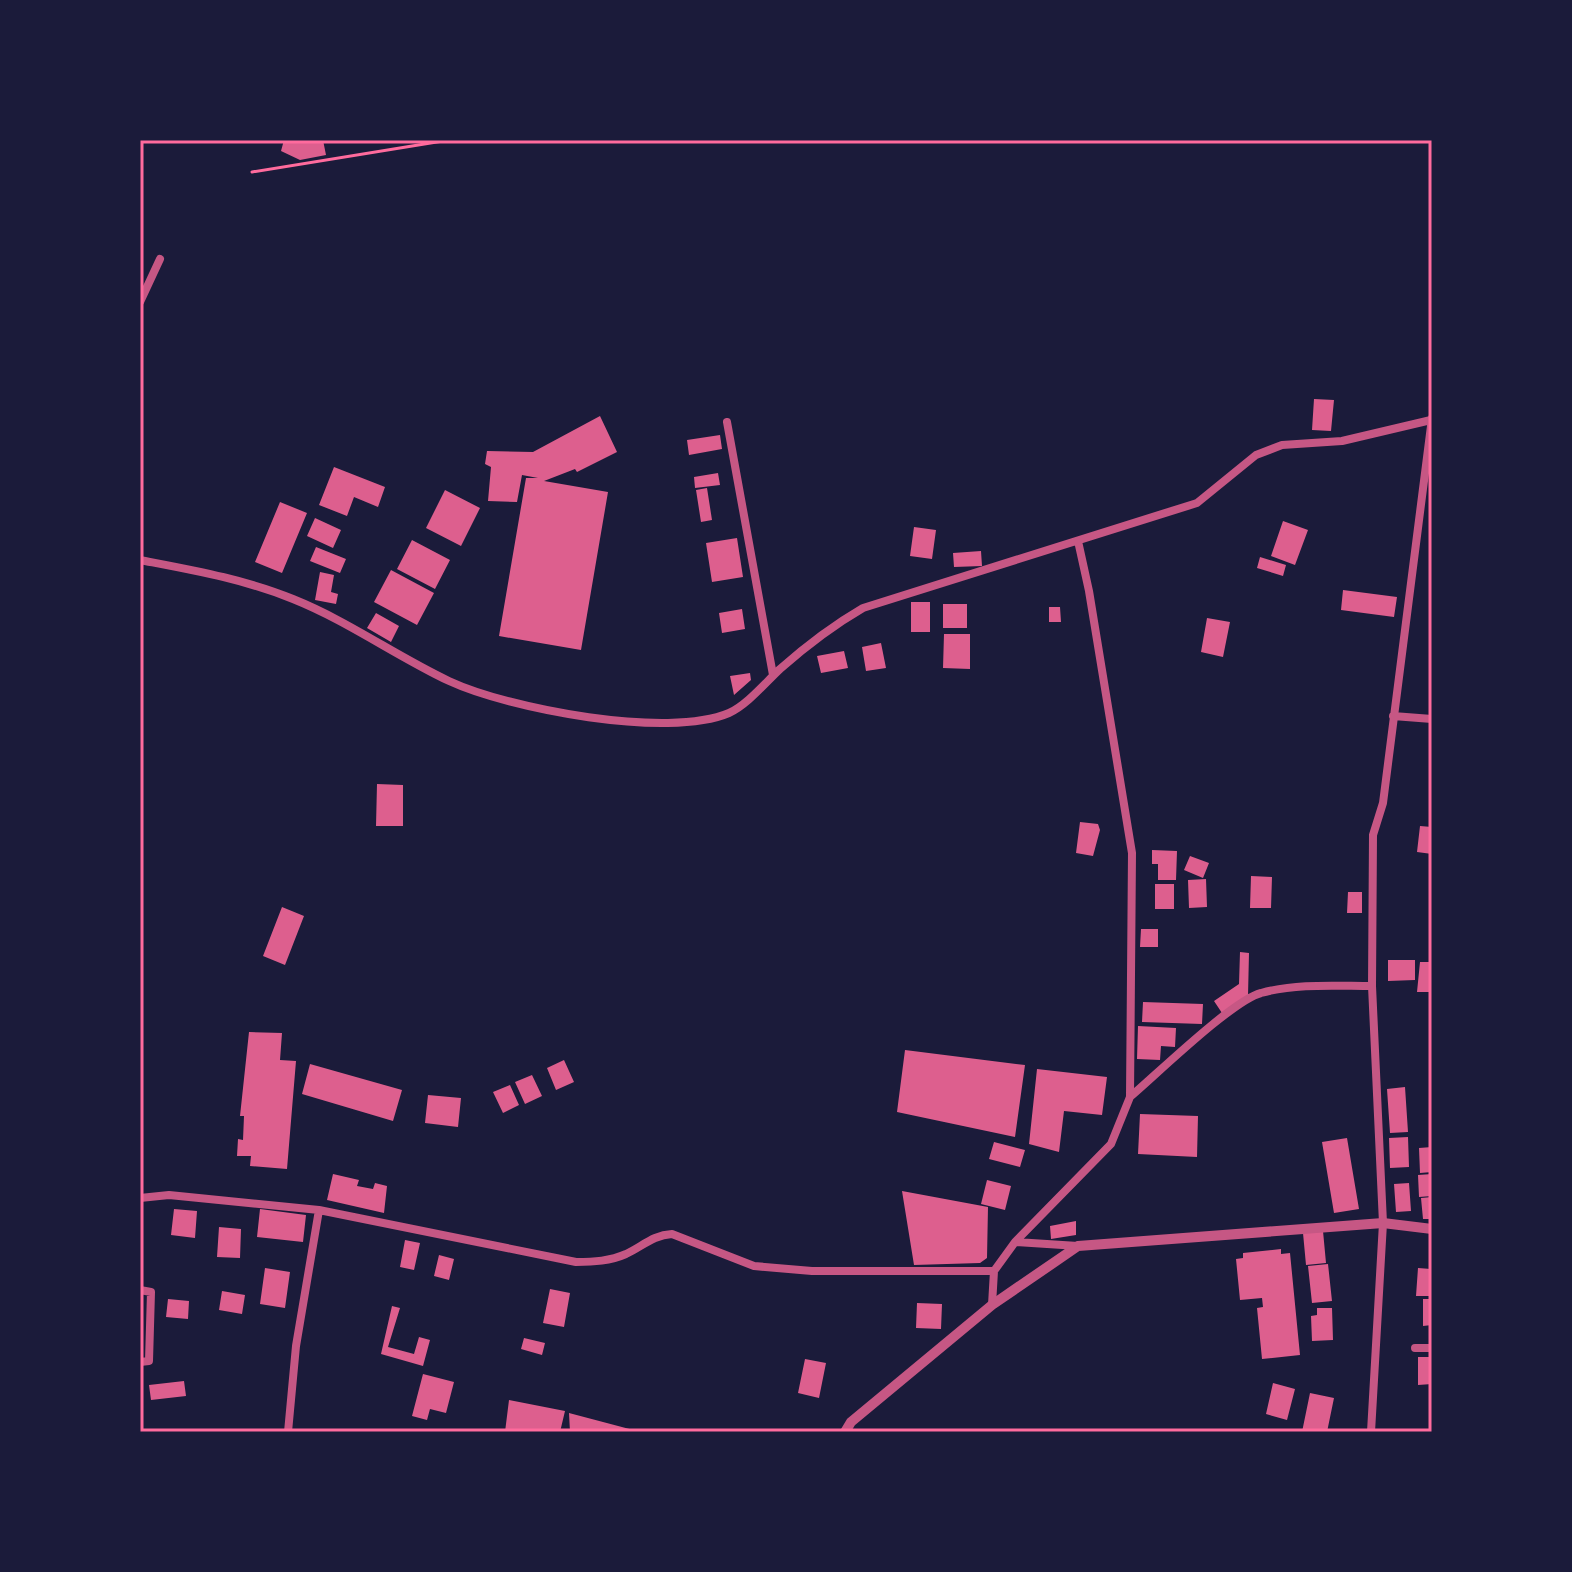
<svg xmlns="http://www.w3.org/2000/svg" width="1572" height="1572" viewBox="0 0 1572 1572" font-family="'Golos Text',sans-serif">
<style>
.building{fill:#dd5f8e}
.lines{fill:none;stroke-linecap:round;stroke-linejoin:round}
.path{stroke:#ff6b9d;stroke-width:3}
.minor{stroke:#c65784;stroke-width:8}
.tertiary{stroke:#c65784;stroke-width:10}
.neatline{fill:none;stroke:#ff6b9d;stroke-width:3}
</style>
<rect width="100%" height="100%" fill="#1b1b3a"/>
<path class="building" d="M 284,140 L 323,140 L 326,155 L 300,160 L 281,151 Z
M 1314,399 L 1334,400 L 1331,431 L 1312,430 Z
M 600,416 L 617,452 L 577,472 L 575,469 L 544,481 L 608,492 L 581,650 L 499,636 L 526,478 L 538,478 L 522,475 L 517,502 L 488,501 L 491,467 L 485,464 L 487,451 L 533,452 Z
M 720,435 L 722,449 L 689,455 L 687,440 Z
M 334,467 L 385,487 L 378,507 L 354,497 L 347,516 L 319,505 Z
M 718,473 L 720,485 L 695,488 L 694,477 Z
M 707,488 L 712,520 L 701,522 L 696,490 Z
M 445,490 L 480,508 L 461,546 L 426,528 Z
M 280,502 L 307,513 L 282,573 L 255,562 Z
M 315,518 L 341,530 L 333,548 L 307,536 Z
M 1283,521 L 1308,530 L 1295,565 L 1271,556 Z
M 914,527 L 936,530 L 932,559 L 910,556 Z
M 737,538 L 743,577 L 712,582 L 706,543 Z
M 412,540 L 450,560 L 435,589 L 397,569 Z
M 316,547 L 346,559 L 340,573 L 310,561 Z
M 981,551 L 982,566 L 954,567 L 953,553 Z
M 1260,557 L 1286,565 L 1283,576 L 1257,568 Z
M 391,570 L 434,593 L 417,625 L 374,602 Z
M 320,572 L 334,575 L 331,592 L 338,594 L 336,604 L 315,600 Z
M 1343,590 L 1397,597 L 1394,617 L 1341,610 Z
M 911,602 L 930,602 L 930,632 L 911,632 Z
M 943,604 L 967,604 L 967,628 L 943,628 Z
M 1049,607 L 1060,607 L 1061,622 L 1049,622 Z
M 742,609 L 745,629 L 722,633 L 719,613 Z
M 376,613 L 399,626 L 391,642 L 367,628 Z
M 1207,618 L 1230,622 L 1223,657 L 1201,652 Z
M 944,634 L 970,634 L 970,669 L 943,668 Z
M 881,643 L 886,668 L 866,671 L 862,647 Z
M 844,651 L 848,668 L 821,673 L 817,656 Z
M 750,673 L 751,680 L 734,695 L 730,676 Z
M 377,784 L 403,785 L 403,826 L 376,826 Z
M 1080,822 L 1098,824 L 1100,830 L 1093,856 L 1076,853 Z
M 1420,826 L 1432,827 L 1432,854 L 1417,852 Z
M 1152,850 L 1177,851 L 1176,880 L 1158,880 L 1158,864 L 1152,864 Z
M 1190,856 L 1209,863 L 1203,878 L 1184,870 Z
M 1251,876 L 1272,877 L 1271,908 L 1250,908 Z
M 1206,879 L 1207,907 L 1189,908 L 1188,880 Z
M 1155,884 L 1174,884 L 1174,909 L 1155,909 Z
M 1348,892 L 1362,892 L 1362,913 L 1347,913 Z
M 282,907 L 304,916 L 285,965 L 263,956 Z
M 1141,929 L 1158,929 L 1158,947 L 1140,947 Z
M 1240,952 L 1249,953 L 1248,996 L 1222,1013 L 1214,1001 L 1239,984 Z
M 1388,960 L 1415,960 L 1415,980 L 1388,981 Z
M 1420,962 L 1432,962 L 1432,992 L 1417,992 Z
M 1143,1002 L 1203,1004 L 1202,1024 L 1142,1022 Z
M 1138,1026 L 1176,1028 L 1175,1047 L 1161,1046 L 1160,1060 L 1137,1059 Z
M 249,1032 L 282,1033 L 280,1060 L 296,1061 L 287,1169 L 250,1166 L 251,1156 L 237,1156 L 238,1139 L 243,1140 L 244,1116 L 240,1116 Z
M 905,1050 L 1025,1065 L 1015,1137 L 897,1112 Z
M 564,1060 L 574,1082 L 556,1090 L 547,1068 Z
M 310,1064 L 402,1090 L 393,1121 L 302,1094 Z
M 1037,1069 L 1107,1077 L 1102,1115 L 1064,1111 L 1059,1152 L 1029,1144 Z
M 532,1075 L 542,1096 L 525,1104 L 515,1082 Z
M 510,1085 L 519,1105 L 503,1113 L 493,1092 Z
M 1405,1087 L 1408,1132 L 1390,1133 L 1387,1089 Z
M 428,1095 L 461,1098 L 458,1127 L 425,1123 Z
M 1140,1114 L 1198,1116 L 1197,1157 L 1138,1154 Z
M 1408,1137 L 1409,1167 L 1390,1168 L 1389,1138 Z
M 1347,1138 L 1359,1209 L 1334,1213 L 1322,1142 Z
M 994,1142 L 1025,1150 L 1020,1167 L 989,1159 Z
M 1432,1147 L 1432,1172 L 1420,1173 L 1419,1148 Z
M 333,1174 L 359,1180 L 357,1186 L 373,1189 L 375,1183 L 387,1186 L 384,1213 L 327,1200 Z
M 1432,1174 L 1432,1196 L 1419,1197 L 1418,1175 Z
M 987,1180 L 1011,1186 L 1005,1210 L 981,1204 Z
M 1409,1183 L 1411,1211 L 1396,1212 L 1394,1184 Z
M 902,1191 L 988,1207 L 987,1258 L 980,1263 L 914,1265 Z
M 1432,1197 L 1432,1219 L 1423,1219 L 1421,1198 Z
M 174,1209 L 197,1211 L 195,1238 L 171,1235 Z
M 260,1209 L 306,1215 L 303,1242 L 257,1237 Z
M 1076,1221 L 1076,1235 L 1051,1239 L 1050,1226 Z
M 219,1227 L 241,1229 L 240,1258 L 217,1257 Z
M 1323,1231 L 1326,1263 L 1306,1265 L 1303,1233 Z
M 405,1240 L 420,1243 L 414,1270 L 400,1267 Z
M 1281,1249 L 1281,1254 L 1290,1253 L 1300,1355 L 1262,1359 L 1257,1308 L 1263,1307 L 1262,1298 L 1240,1300 L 1236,1259 L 1243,1258 L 1243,1253 Z
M 439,1255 L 454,1259 L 449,1280 L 434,1276 Z
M 1328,1264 L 1332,1301 L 1312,1303 L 1308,1266 Z
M 265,1268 L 290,1272 L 285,1308 L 260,1304 Z
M 1418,1268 L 1431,1269 L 1430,1296 L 1416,1296 Z
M 550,1289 L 570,1293 L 564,1327 L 543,1323 Z
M 222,1291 L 245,1295 L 242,1314 L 219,1310 Z
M 168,1299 L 189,1301 L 188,1319 L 166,1317 Z
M 1423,1299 L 1432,1299 L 1432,1325 L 1423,1326 Z
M 917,1303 L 942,1304 L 941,1329 L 916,1328 Z
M 392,1306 L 400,1308 L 388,1347 L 414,1354 L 419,1337 L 430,1340 L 423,1366 L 381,1354 Z
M 1317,1308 L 1332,1308 L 1333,1340 L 1312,1341 L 1311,1316 L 1317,1315 Z
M 524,1338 L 545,1343 L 542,1355 L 521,1349 Z
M 1418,1357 L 1432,1357 L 1432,1384 L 1418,1385 Z
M 805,1359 L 826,1363 L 819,1398 L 798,1393 Z
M 423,1374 L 454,1382 L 446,1413 L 430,1409 L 427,1420 L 412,1416 Z
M 184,1381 L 186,1396 L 151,1400 L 149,1385 Z
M 1273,1383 L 1295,1389 L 1287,1420 L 1266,1414 Z
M 1310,1393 L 1334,1398 L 1327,1432 L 1302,1432 Z
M 509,1400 L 565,1411 L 560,1432 L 505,1432 Z
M 569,1413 L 637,1431 L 637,1432 L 570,1432 Z"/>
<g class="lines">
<path class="path" d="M 523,140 L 524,140
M 252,172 L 449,140"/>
<path class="minor" d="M 140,302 L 160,259
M 727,422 L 773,675
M 140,560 C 192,570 244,579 293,599 C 348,621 396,656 449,681 C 509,709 668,739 729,713 C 747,705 765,683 780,669 C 806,646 832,626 863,608 L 1197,503 L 1256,455 L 1282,445 L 1342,441 L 1431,420
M 1393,716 L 1432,719
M 1130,1097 C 1156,1075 1233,1000 1261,993 C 1297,983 1335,986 1372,986
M 140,1198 L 169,1195 L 319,1210 L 576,1262 C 594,1262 610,1261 626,1254 C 643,1246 653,1235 672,1234 L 754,1266 L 812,1271 L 994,1271 L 992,1305
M 1078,1246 L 1015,1242 L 1111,1144 L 1130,1097 L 1132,853 L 1089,591 L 1078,541
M 994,1271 L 1015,1242
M 140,1290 L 151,1292 L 149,1361 L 140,1362
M 1415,1348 L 1432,1348
M 288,1432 L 296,1346 L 319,1210
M 1371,1432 L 1383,1223 L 1372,986 L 1373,835 L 1383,803 L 1432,418"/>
<path class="tertiary" d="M 845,1432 L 851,1422 L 992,1305 L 1078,1246 L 1383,1223 L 1432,1229"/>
</g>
<rect width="1572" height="1572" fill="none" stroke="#1b1b3a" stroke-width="284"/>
<rect x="142" y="142" width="1288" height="1288" class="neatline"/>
</svg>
